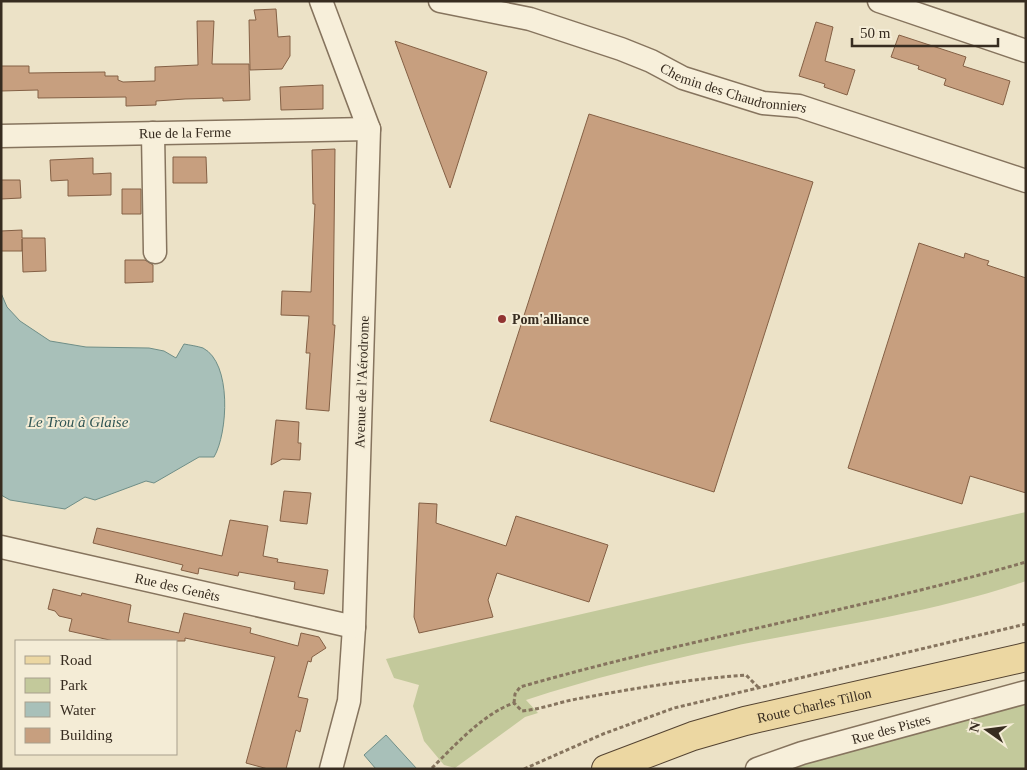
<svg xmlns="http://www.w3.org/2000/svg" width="1027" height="770" viewBox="0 0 1027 770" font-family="Georgia,serif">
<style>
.green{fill:#c3c99b}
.water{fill:#a8c0b9;stroke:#6f8e87}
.building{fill:#c79f7f;stroke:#846045}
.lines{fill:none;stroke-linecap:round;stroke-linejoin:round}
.minor-casing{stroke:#86745e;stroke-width:25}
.major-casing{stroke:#544331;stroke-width:30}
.path{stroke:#86745e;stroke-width:3;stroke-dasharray:4 2.5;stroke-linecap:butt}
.minor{stroke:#f7efda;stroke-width:22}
.major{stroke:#ecd7a2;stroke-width:28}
.poi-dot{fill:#913331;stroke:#f4ecd6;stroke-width:2}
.labels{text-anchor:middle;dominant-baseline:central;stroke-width:4;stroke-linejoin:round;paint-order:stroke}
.street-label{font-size:14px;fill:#372c20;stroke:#f4ecd6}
.poi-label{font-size:14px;font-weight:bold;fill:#372c20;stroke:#f4ecd6;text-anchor:start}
.water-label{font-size:15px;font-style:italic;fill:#315655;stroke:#f4ecd6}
</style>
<rect width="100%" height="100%" fill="#ece2c7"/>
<path class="green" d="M 1026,512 L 1026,581 C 927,615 822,627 720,649 C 654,663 590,679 526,700 L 538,713 L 525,717 L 455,768 L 444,765 L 424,741 L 413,706 L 419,685 L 394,678 L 386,659 Z
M 1026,704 L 1026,769 L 790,769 L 799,766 Z"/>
<path class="water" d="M 1,293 L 7,307 L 20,321 L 50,341 L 86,347 L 149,348 L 164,351 L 176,358 L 184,344 C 189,345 197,346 203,348 C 232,363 228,433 214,457 L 199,457 L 154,483 L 146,481 L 95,500 L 85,497 L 65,509 L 10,500 L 1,495 Z
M 386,735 L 417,769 L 376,769 L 364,755 Z"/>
<path class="building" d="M 276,9 L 278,37 L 290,36 L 290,56 L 282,69 L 250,70 L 249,20 L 256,20 L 254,10 Z
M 197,21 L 214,21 L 212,64 L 249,64 L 250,100 L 223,101 L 223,98 L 185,99 L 156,101 L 156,105 L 126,106 L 126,97 L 38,98 L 38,90 L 1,91 L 1,66 L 29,66 L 29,73 L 105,72 L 105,76 L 118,76 L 118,80 L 123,82 L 155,81 L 155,67 L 198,65 Z
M 816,22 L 833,27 L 825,61 L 855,70 L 847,95 L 824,87 L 825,84 L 799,76 Z
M 899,35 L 966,57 L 963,66 L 1010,81 L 1003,105 L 944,85 L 946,79 L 918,69 L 919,66 L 891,57 Z
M 395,41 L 487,72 L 450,188 L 423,117 Z
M 323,85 L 323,109 L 281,110 L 280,87 Z
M 589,114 L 813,182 L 714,492 L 490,421 Z
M 335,149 L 333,325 L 335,325 L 329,411 L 306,409 L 310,353 L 306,353 L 309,316 L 281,315 L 282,291 L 311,292 L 315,204 L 313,204 L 312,150 Z
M 173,157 L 206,157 L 207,183 L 173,183 Z
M 93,158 L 93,174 L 111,173 L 111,195 L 68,196 L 68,180 L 51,181 L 50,160 Z
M 1,180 L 20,180 L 21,198 L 1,199 Z
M 122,189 L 141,189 L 141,214 L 122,214 Z
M 22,230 L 22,238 L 45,238 L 46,271 L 23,272 L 22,239 L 22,251 L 1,251 L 1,231 Z
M 919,243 L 964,258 L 965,253 L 982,259 L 989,261 L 987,265 L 1026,278 L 1026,493 L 970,476 L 962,504 L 848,468 Z
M 125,260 L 145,260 L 153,265 L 153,282 L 125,283 Z
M 276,420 L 299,422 L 298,443 L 301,443 L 300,460 L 282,459 L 271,465 Z
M 284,491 L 311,493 L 307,524 L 280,521 Z
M 419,503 L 437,504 L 436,523 L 506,546 L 516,516 L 608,545 L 589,602 L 497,573 L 488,600 L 493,617 L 419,633 L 414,617 Z
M 230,520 L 268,526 L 263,556 L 278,559 L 277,562 L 328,570 L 324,594 L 294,589 L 295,582 L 239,572 L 238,576 L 199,568 L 198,574 L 181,570 L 183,565 L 93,543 L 97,528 L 222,556 Z
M 53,589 L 81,596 L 82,593 L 131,605 L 128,622 L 179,633 L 184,613 L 251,628 L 250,633 L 298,646 L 301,633 L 319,637 L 326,648 L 312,657 L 311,662 L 308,661 L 298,697 L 308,699 L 300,732 L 296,730 L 286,769 L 268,769 L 246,763 L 275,657 L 185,638 L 185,641 L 114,641 L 69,631 L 72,619 L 59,616 L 55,611 L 48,609 Z"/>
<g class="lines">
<g class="minor-casing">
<g id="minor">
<path d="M 321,1 L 369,129 L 354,627 L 349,701 L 331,769"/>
<path id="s1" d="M 440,1 L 530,19 L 621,49 L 651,61 L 683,78 L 763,103 L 799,106 L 1026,181"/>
<path d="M 879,1 L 1026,51"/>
<path d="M 153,133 L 155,252"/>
<path id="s2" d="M 1,136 L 369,129"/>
<path id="s3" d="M 1,547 L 354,627"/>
<path id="s4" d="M 757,769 L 802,753 L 1026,692"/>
</g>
</g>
<g class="major-casing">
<g id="major">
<path id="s5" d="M 606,769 L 693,736 L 745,721 L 1026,657"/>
</g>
</g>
<path class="path" d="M 514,703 L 515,694 L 520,687 C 687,639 859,610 1026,562
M 432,768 C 454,746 484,713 514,703 L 522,711 C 543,709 562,701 582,698 C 636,688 691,679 746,675 L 758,687
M 524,769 L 603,734 L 674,708 L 1026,624"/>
<use href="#minor" class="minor"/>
<use href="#major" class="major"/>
</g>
<circle class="poi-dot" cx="502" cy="319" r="5"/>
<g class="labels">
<g class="street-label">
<text stroke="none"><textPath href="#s1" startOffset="308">Chemin des Chaudronniers</textPath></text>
<text stroke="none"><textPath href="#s2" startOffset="184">Rue de la Ferme</textPath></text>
<text transform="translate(362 382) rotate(-88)">Avenue de l'Aérodrome</text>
<text stroke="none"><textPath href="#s3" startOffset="181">Rue des Genêts</textPath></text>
<text stroke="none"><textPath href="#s5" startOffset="218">Route Charles Tillon</textPath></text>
<text stroke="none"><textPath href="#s4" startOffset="140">Rue des Pistes</textPath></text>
</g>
<g class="poi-label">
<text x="512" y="319">Pom'alliance</text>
</g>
<g class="water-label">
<text x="78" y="422">Le Trou à Glaise</text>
</g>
</g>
<rect width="1027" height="770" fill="none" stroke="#372c20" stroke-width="5"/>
<rect x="15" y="640" width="162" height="115" fill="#f4ecd6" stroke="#a89f8d"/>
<rect x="25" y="656" width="25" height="8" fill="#ecd7a2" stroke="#a89f8d"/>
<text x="60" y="665" font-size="15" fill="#372c20">Road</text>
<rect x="25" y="678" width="25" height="15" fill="#c3c99b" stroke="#a89f8d"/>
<text x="60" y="690" font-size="15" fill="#372c20">Park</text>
<rect x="25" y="702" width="25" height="15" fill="#a8c0b9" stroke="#a89f8d"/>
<text x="60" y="715" font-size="15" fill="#372c20">Water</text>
<rect x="25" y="728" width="25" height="15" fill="#c79f7f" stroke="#a89f8d"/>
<text x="60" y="740" font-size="15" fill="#372c20">Building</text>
<g transform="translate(987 730) rotate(284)" stroke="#f4ecd6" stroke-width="4" paint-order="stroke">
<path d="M0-4L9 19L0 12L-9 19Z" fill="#372c20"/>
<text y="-8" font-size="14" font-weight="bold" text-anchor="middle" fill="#372c20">N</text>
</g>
<path d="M852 38v8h146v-8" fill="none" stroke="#372c20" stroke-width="2.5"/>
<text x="860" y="38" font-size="15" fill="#372c20" stroke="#f4ecd6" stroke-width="4" paint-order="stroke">50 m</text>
</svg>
